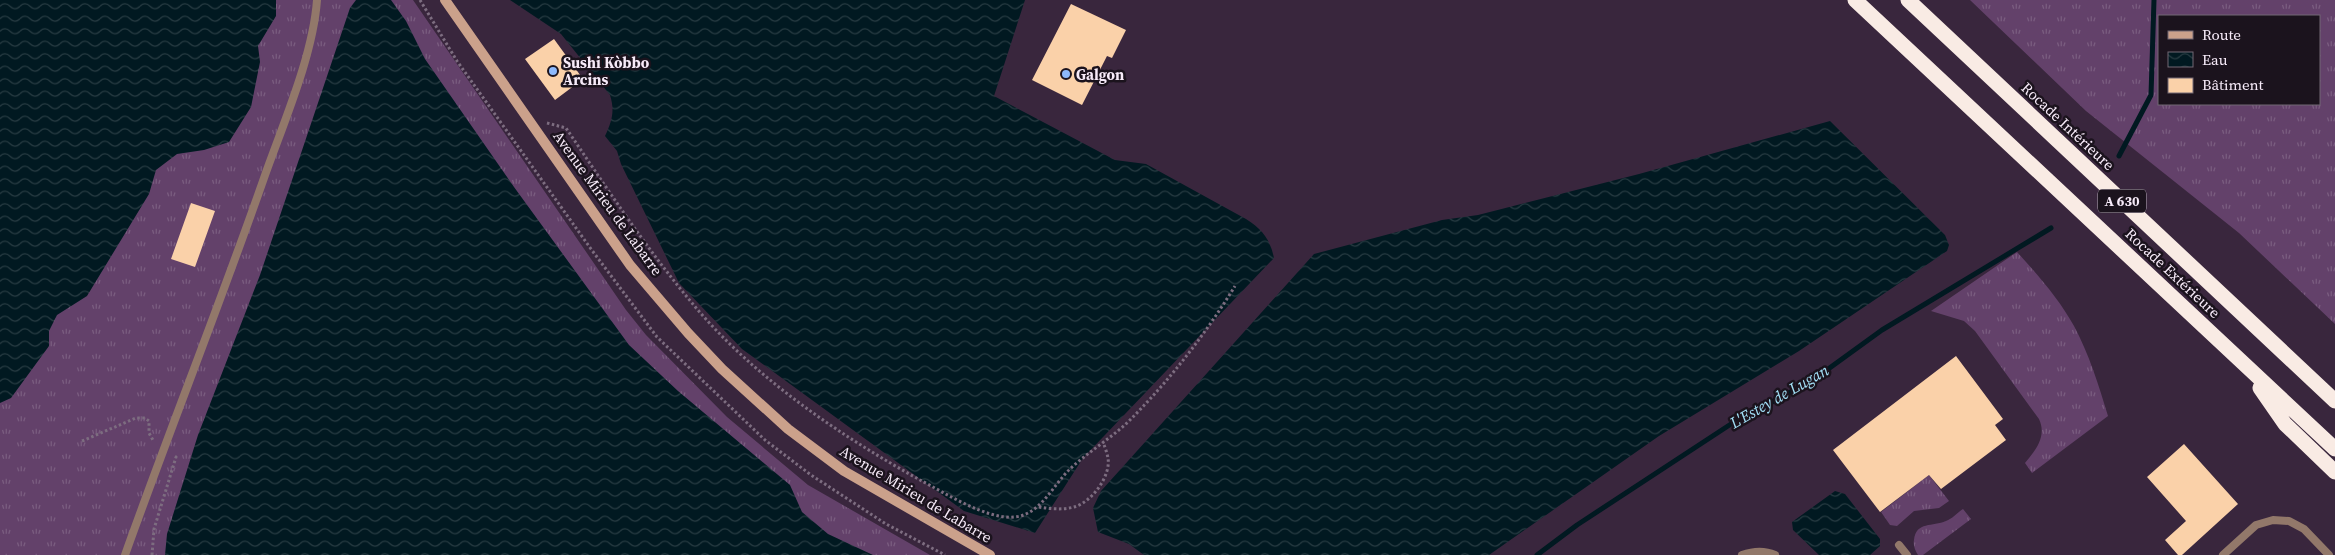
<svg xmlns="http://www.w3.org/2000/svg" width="2335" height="555" viewBox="0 0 2335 555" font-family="'Source Serif 4',serif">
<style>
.grass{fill:url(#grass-tufts);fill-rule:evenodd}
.water{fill:url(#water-waves)}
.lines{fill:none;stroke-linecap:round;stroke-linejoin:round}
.stream{stroke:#011921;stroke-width:5}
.building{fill:#fad1a9}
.path{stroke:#7d6d80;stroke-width:3;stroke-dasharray:2.5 2.5;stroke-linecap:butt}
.lane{stroke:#92786a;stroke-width:8}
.secondary{stroke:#cba18b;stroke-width:10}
.highway{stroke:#f9ebe4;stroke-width:15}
.poi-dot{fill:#8db9fc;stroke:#1b131d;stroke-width:2}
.labels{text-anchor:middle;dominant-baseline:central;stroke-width:5;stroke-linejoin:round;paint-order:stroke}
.shield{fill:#1b131d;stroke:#b5aab7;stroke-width:1}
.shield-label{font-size:14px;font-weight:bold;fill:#f7ebf9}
.poi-label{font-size:15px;font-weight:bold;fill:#f7ebf9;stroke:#1b131d;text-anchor:start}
.street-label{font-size:15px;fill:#f7ebf9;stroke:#1b131d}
.water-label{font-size:16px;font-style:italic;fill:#a3e1f8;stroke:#1b131d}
</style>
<defs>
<pattern id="grass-tufts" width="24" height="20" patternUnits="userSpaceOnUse" patternTransform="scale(1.25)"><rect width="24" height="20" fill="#63416a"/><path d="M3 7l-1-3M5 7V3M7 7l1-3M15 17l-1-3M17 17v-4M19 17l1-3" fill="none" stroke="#7a5d80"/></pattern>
<pattern id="water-waves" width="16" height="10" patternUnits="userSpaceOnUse" patternTransform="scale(1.25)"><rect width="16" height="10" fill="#011921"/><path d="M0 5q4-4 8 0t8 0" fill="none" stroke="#273b42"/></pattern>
</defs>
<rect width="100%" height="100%" fill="#39263d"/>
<path class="grass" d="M 0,0 L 413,0 L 626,310 L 646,335 L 727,417 L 808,485 L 930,555 L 0,555 Z
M 1970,0 L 2335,0 L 2335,324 L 2239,233 L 2086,111 ZM 2159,16 L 2319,16 L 2319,104 L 2159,104 Z
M 2017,252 C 2038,275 2059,299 2074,326 C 2089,354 2099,386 2108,416 L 2032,473 L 2025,463 C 2036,450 2047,436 2039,419 L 1975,331 L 1964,321 L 1931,311 Z
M 1929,475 L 1949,501 L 1939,508 L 1914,511 L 1897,526 L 1890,525 L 1881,512 Z
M 1963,509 L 1971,519 L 1923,555 L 1918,555 C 1915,550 1913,545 1914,540 C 1916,521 1933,527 1946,521 C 1952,519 1957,513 1963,509 Z"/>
<path class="water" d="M 0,0 L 276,0 L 276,16 L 258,46 L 260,62 L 251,107 L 229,142 L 204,150 L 177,154 L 156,170 L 149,194 L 87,296 L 57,315 L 49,331 L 49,346 L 11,398 L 0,403 Z
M 356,0 L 391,0 L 406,21 L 425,59 L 514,187 L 629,345 L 678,391 L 790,485 L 802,512 L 828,534 L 873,555 L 165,555 L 167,534 L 198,435 L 260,275 L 350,8 Z
M 510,0 L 1025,0 L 994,96 L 1115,160 L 1146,164 L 1246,219 C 1262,229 1270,239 1274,258 L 1083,458 L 1035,533 L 964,511 L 742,349 L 679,283 L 621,164 L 617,151 L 605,136 C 612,121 615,111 610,95 L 561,34 Z
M 1830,121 L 1945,235 L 1949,245 L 1947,251 L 1799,351 L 1659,436 L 1489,555 L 1144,555 L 1129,544 L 1098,532 L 1093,508 L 1101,491 L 1314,254 L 1442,220 L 1478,215 L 1639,174 Z
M 1835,491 L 1845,494 L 1880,539 L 1880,546 L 1870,555 L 1819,555 L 1793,530 L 1792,522 Z"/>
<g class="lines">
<path class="stream" d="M 2119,156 L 2151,95 L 2154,0
M 1537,555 L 1577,525 L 1731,424 L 1813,380 L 1882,330 L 2051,228"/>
</g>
<path class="building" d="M 1071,4 L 1126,30 L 1112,58 L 1107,56 L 1082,105 L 1032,80 Z
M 554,39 L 583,79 L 555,100 L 525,59 Z
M 191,203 L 215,211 L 195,267 L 171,259 Z
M 1956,356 L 2003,419 L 1995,425 L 2006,440 L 1941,489 L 1929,475 L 1880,512 L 1833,450 Z
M 2184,444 L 2238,504 L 2182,555 L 2178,555 L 2165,540 L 2186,521 L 2147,477 Z"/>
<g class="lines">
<path class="path" d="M 420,0 L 457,61 L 591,249 L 657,337 L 765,440 L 811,475 L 886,524 L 945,555
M 547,123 L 566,128 C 606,187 646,248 692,303 C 752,376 839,435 920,480 C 945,493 987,520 1015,517 C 1041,514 1053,485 1070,469 C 1088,452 1110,439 1128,422 C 1169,381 1205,335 1235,286
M 82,441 L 136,418 L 145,418 L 149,421 L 149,433 L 154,442
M 1039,507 C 1050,509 1063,510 1074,507 C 1092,502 1111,476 1108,458 C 1107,453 1105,447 1103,442
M 152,555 L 154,529 L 176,457 L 173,456"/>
<path class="lane" d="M 1899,545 L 1907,555
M 125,555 C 170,429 220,304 264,178 C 283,124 313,56 317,0
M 1742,555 C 1753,551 1764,550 1775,555
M 2223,555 L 2256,525 L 2273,520 L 2289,521 L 2304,529 L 2329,555"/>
<path class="secondary" d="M 445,0 L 630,265 L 688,333 L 722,369 L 788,429 L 844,471 L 990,555"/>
<path class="highway" d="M 1855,0 L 2335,449
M 1908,0 L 2335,401
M 2260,388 L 2285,424 L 2335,472"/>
</g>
<g class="poi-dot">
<circle cx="553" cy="71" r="5"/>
<circle cx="1066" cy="74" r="5"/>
</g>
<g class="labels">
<rect class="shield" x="2098" y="189.5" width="48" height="23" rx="4"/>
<g class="shield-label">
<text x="2122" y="201">A 630</text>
</g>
<g class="poi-label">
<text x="563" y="62">Sushi Kòbbo<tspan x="563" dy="17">Arcins</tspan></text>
<text x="1076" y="74">Galgon</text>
</g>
<g class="street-label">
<text transform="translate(2068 126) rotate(43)">Rocade Intérieure</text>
<text transform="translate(608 203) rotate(54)">Avenue Mirieu de Labarre</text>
<text transform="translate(2173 273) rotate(43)">Rocade Extérieure</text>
<text transform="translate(916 494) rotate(31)">Avenue Mirieu de Labarre</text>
</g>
<g class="water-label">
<text transform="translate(1779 396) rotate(-30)">L'Estey de Lugan</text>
</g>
</g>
<rect x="2158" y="15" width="162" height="90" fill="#1b131d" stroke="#736975"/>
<rect x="2168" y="31" width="25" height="8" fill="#cba18b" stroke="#736975"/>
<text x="2202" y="40" font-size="15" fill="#f7ebf9">Route</text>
<rect x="2168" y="52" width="25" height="15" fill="url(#water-waves)" stroke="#736975"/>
<text x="2202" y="65" font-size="15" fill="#f7ebf9">Eau</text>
<rect x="2168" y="78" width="25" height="15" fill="#fad1a9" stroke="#736975"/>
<text x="2202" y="90" font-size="15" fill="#f7ebf9">Bâtiment</text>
</svg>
